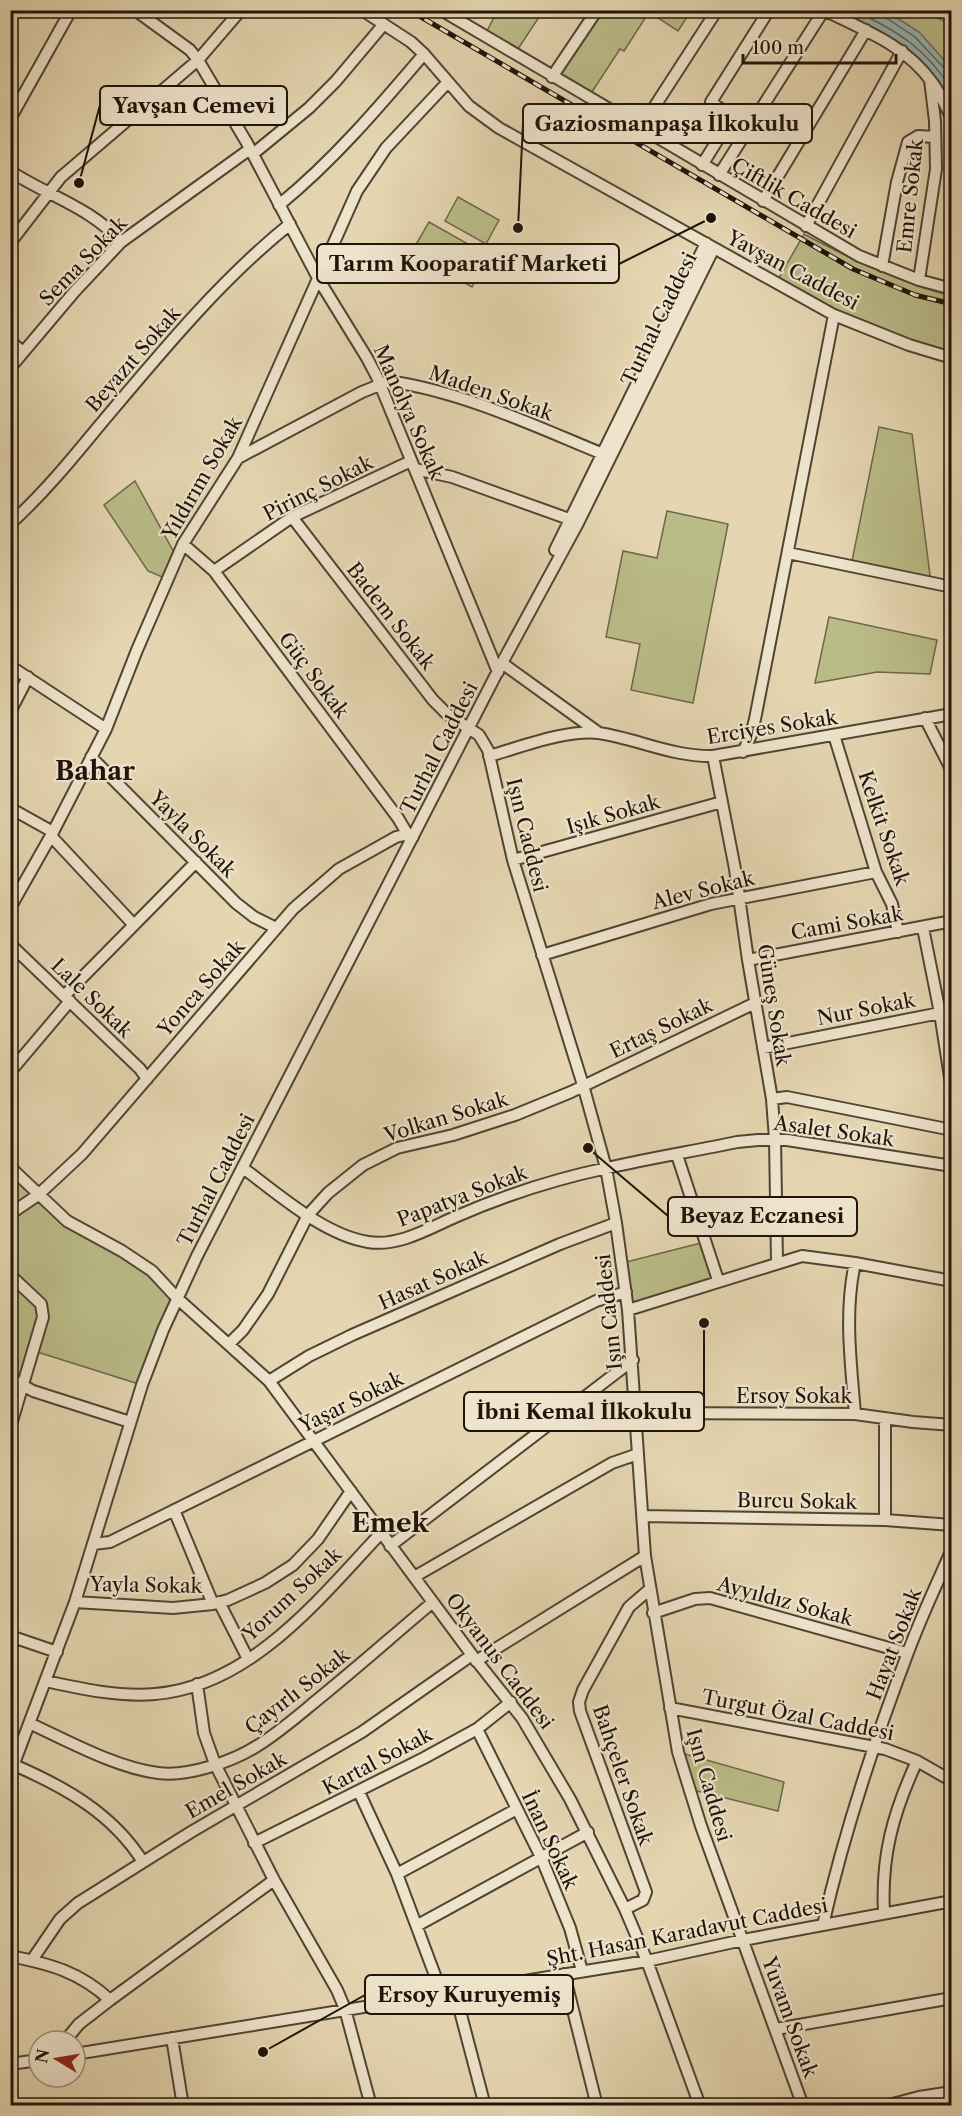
<svg xmlns="http://www.w3.org/2000/svg" width="962" height="2116" viewBox="0 0 962 2116" font-family="'Libre Caslon Text',serif">
<style>
.green{fill:#babc88;stroke:#6c684a;stroke-width:1.5}
.water{fill:#98b7b5;stroke:#687671;stroke-width:1.5}
.lines{fill:none;stroke-linecap:round;stroke-linejoin:round}
.shore{stroke:#5c6660;stroke-width:1.5}
.minor-casing{stroke:#504434;stroke-width:14}
.minor{stroke:#eee4cc;stroke-width:10}
.rail-casing{stroke:#1f140b;stroke-width:5}
.rail{stroke:#eee4cc;stroke-width:3;stroke-dasharray:9;stroke-linecap:butt}
.labels{text-anchor:middle;dominant-baseline:central;stroke-width:4.5;stroke-linejoin:round;paint-order:stroke}
.street-label{font-size:20px;fill:#1f140b;stroke:#eee4cc}
.district-label{font-size:26px;font-weight:bold;fill:#1f140b;stroke:#eee4cc}
.leader{fill:none;stroke:#1f140b;stroke-width:2}
.callout-dot{fill:#1f140b;stroke:#eee4cc;stroke-width:2}
.callout{fill:#eee4cc;stroke:#1f140b;stroke-width:2}
.callout-label{font-size:21px;text-anchor:middle;font-weight:bold;fill:#1f140b}
</style>
<rect width="100%" height="100%" fill="#e5d6b1"/>
<filter id="stains"><feTurbulence type="fractalNoise" baseFrequency=".00333" numOctaves="4"/><feColorMatrix values="0 0 0 0 .2 0 0 0 0 .09 0 0 0 0 .02 0 0 0 .5 -.17"/></filter>
<radialGradient id="worn" r=".72"><stop offset=".6" stop-color="#630" stop-opacity="0"/><stop offset="1" stop-color="#630" stop-opacity=".3"/></radialGradient>
<path class="green" d="M 497,11 L 553,11 L 548,18 L 541,14 L 514,55 L 484,37 Z
M 597,11 L 691,11 L 678,31 L 649,12 L 624,51 L 620,49 L 588,98 L 552,77 Z
M 883,11 L 922,11 L 951,24 L 951,68 L 919,32 Z
M 458,197 L 499,220 L 486,244 L 445,221 Z
M 429,222 L 489,256 L 472,287 L 411,253 Z
M 804,234 C 852,260 899,282 951,296 L 951,358 L 909,345 L 776,283 Z
M 879,427 L 912,434 L 931,583 L 851,566 Z
M 135,481 L 177,558 L 167,579 L 148,571 L 104,505 Z
M 667,511 L 728,524 L 693,703 L 631,690 L 640,644 L 606,637 L 623,551 L 657,558 Z
M 829,617 L 937,640 L 930,674 L 877,672 L 815,683 Z
M 11,1167 L 60,1216 L 122,1251 L 177,1298 L 142,1385 L 34,1351 L 24,1386 L 11,1378 Z
M 705,1242 L 718,1280 L 628,1310 L 622,1263 Z
M 678,1752 L 784,1782 L 778,1811 L 689,1789 Z"/>
<path class="water" d="M 838,11 L 883,11 L 891,14 L 919,32 L 951,68 L 951,103 C 921,50 893,35 838,11 Z"/>
<g class="lines">
<path class="shore" d="M 853,10 C 896,30 928,49 952,91
M 883,10 L 885,17 L 915,37 L 945,69 L 952,70"/>
<g class="minor-casing">
<path id="minor" d="M 135,10 L 190,50 L 198,60 L 247,143 L 319,280 L 367,358 L 377,377 L 498,672
M 362,10 L 411,42 L 424,54 L 469,106 L 499,128 L 834,315 L 909,345 L 952,358
M 441,10 L 859,256 L 919,280 L 952,289
M 824,10 C 864,30 905,45 931,81 C 940,92 945,106 952,118
M 552,77 L 597,10
M 10,119 L 71,10
M 640,129 L 717,10
M 253,154 L 309,108 L 336,81 L 384,24
M 702,165 L 732,117 L 711,102 L 769,10
M 10,171 C 46,195 92,208 121,242
M 719,175 L 824,10
M 763,201 L 866,30
M 279,205 C 333,161 379,107 424,54
M 806,226 L 902,51
M 10,243 L 61,177 L 198,60 L 241,10
M 882,266 L 897,182 L 908,142 L 918,136 L 935,137
M 919,280 L 936,169 L 935,121 L 930,80
M 10,341 L 23,352
M 10,368 L 75,291 L 121,242 L 250,149
M 238,458 L 362,392 L 387,382 L 393,382 C 463,392 537,427 603,454
M 415,469 L 452,477 L 569,519
M 292,517 L 433,700 L 447,714 L 479,735 L 488,750 L 513,860 L 583,1085 L 606,1168 L 616,1223 L 628,1310 L 645,1556 L 678,1752 L 701,1826 L 803,2106
M 10,524 C 43,494 71,460 99,426 C 159,355 218,282 290,224
M 183,544 L 214,571 L 398,818 L 408,835
M 555,550 L 706,243
M 788,553 L 952,587
M 214,571 L 292,517 L 411,461
M 502,663 L 599,733
M 10,666 L 106,729
M 10,712 L 28,677
M 925,718 L 952,771
M 834,735 L 876,872 L 892,904 L 898,932
M 743,752 L 751,735 L 755,719 L 834,315
M 489,756 C 521,747 567,729 599,733 C 638,739 673,757 713,756 L 952,714
M 713,756 L 735,869 L 748,960 L 772,1099 L 775,1139 L 777,1262
M 91,757 L 236,903 L 254,917 L 276,928
M 10,808 L 53,832
M 51,836 L 134,925
M 513,860 L 722,802
M 10,908 L 53,832 L 106,729 L 137,650 L 183,544 L 238,458 L 357,191 L 386,148 L 447,83
M 923,928 L 940,1013 L 952,1090
M 10,944 L 140,1069 L 147,1079
M 542,955 L 711,904 L 876,872
M 748,960 L 952,921
M 64,996 L 196,862
M 763,1048 L 940,1013
M 10,1072 L 70,1001
M 772,1099 L 787,1097 L 952,1130
M 677,1155 L 718,1280
M 10,1167 L 67,1221 L 122,1251 L 152,1271 L 177,1298 L 269,1381 L 472,1655 L 522,1718 L 570,1799 L 625,1909 L 647,1961 L 700,2106
M 243,1168 C 278,1194 324,1235 368,1242 C 398,1247 428,1229 455,1217 C 503,1196 555,1179 607,1168 C 650,1158 694,1151 737,1142 L 758,1140 L 787,1140 L 952,1166
M 10,1214 L 38,1195 L 82,1154 L 293,909 L 339,869 L 396,837 L 404,835 L 413,837
M 700,1226 L 776,1210
M 10,1275 L 41,1304 L 43,1317 L 10,1428
M 628,1310 L 802,1256 L 855,1263 L 952,1281
M 229,1344 L 243,1330 L 268,1294 L 308,1215 L 328,1193 L 363,1165 L 397,1148 L 453,1135 L 515,1115 L 571,1092 L 755,1003
M 10,1378 L 33,1391 L 130,1422
M 269,1381 L 309,1356 L 352,1335 L 560,1244 L 616,1223
M 636,1413 L 855,1414 L 913,1422 L 952,1425
M 855,1414 C 851,1364 844,1312 855,1263
M 174,1510 L 213,1604
M 642,1516 L 885,1520 L 952,1525
M 885,1520 L 885,1418
M 93,1544 L 110,1542 L 596,1301 L 626,1292
M 390,1546 L 633,1360
M 414,1577 L 612,1463 L 638,1454
M 75,1602 L 173,1608 L 213,1604 L 228,1600 L 265,1583 L 293,1565 L 318,1539 L 351,1491
M 219,1602 L 248,1659
M 653,1613 L 695,1599 L 710,1598 L 907,1653
M 10,1636 L 57,1652
M 476,1661 L 645,1556
M 46,1681 C 82,1689 118,1697 155,1694 C 251,1686 320,1598 381,1533
M 197,1684 L 204,1733 L 215,1764 L 274,1880 L 337,1990 L 345,2009 L 371,2106
M 670,1708 L 885,1749 L 917,1761 L 952,1781
M 31,1724 C 68,1741 117,1768 158,1773 C 187,1777 232,1762 257,1746 C 280,1732 301,1713 322,1696 C 360,1665 396,1633 433,1602
M 477,1729 L 541,1857 L 570,1928 L 582,1971
M 14,1765 C 65,1787 113,1814 143,1862
M 10,1774 L 75,1602 L 142,1385 L 163,1330 L 197,1256 L 502,663 L 578,523 L 714,248
M 359,1792 L 397,1874 L 442,1994
M 254,1843 L 424,1758 L 477,1729 L 511,1702
M 397,1874 L 517,1809
M 951,1896 L 950,1901 L 952,1947
M 625,1909 L 643,1900 L 646,1892 L 580,1711 L 579,1702 L 583,1690 L 629,1607 L 650,1589
M 884,1913 C 881,1856 893,1813 917,1761
M 418,1925 L 588,1832
M 823,1925 C 844,1833 874,1742 907,1655 C 920,1619 937,1584 952,1549
M 10,1956 C 50,1964 80,1972 110,2000
M 32,1960 L 60,1919 L 78,1903 L 191,1832 L 362,1732 L 472,1655
M 564,1974 L 597,2106
M 455,1992 L 485,2106
M 776,2029 L 952,1998
M 172,2038 L 183,2106
M 65,2041 L 79,2024 L 110,2000 L 274,1880
M 75,2054 L 647,1961 L 743,1940 L 952,1901
M 10,2064 L 39,2060
M 885,2106 L 919,2097 L 952,2092"/>
</g>
<use href="#minor" class="minor"/>
<g class="rail-casing">
<path id="rail" d="M 409,10 L 853,269 L 915,295 L 952,304"/>
</g>
<use href="#rail" class="rail"/>
</g>
<g class="labels">
<g class="street-label">
<text transform="translate(910 196) rotate(-84)">Emre Sokak</text>
<text transform="translate(794 198) rotate(30)">Çiftlik Caddesi</text>
<text transform="translate(83 261) rotate(-46)">Sema Sokak</text>
<text transform="translate(793 270) rotate(28)">Yavşan Caddesi</text>
<text transform="translate(659 319) rotate(-64)">Turhal Caddesi</text>
<text transform="translate(133 359) rotate(-49)">Beyazıt Sokak</text>
<text transform="translate(491 393) rotate(19)">Maden Sokak</text>
<text transform="translate(409 412) rotate(66)">Manolya Sokak</text>
<text transform="translate(202 478) rotate(-60)">Yıldırım Sokak</text>
<text transform="translate(318 488) rotate(-27)">Pirinç Sokak</text>
<text transform="translate(391 616) rotate(52)">Badem Sokak</text>
<text transform="translate(314 675) rotate(53)">Güç Sokak</text>
<text transform="translate(772 727) rotate(-9)">Erciyes Sokak</text>
<text transform="translate(439 748) rotate(-63)">Turhal Caddesi</text>
<text transform="translate(613 814) rotate(-16)">Işık Sokak</text>
<text transform="translate(884 828) rotate(71)">Kelkit Sokak</text>
<text transform="translate(193 834) rotate(45)">Yayla Sokak</text>
<text transform="translate(527 835) rotate(76)">Işın Caddesi</text>
<text transform="translate(703 890) rotate(-14)">Alev Sokak</text>
<text transform="translate(847 923) rotate(-10)">Cami Sokak</text>
<text transform="translate(201 988) rotate(-49)">Yonca Sokak</text>
<text transform="translate(92 998) rotate(44)">Lale Sokak</text>
<text transform="translate(774 1005) rotate(81)">Güneş Sokak</text>
<text transform="translate(866 1009) rotate(-11)">Nur Sokak</text>
<text transform="translate(661 1028) rotate(-26)">Ertaş Sokak</text>
<text transform="translate(446 1117) rotate(-17)">Volkan Sokak</text>
<text transform="translate(834 1131) rotate(8)">Asalet Sokak</text>
<text transform="translate(216 1180) rotate(-63)">Turhal Caddesi</text>
<text transform="translate(462 1196) rotate(-21)">Papatya Sokak</text>
<text transform="translate(433 1280) rotate(-24)">Hasat Sokak</text>
<text transform="translate(609 1312) rotate(-96)">Işın Caddesi</text>
<text x="794" y="1396">Ersoy Sokak</text>
<text transform="translate(351 1402) rotate(-26)">Yaşar Sokak</text>
<text transform="translate(797 1501) rotate(1)">Burcu Sokak</text>
<text transform="translate(146 1585) rotate(1)">Yayla Sokak</text>
<text transform="translate(292 1594) rotate(-43)">Yorum Sokak</text>
<text transform="translate(785 1601) rotate(15)">Ayyıldız Sokak</text>
<text transform="translate(894 1644) rotate(-69)">Hayat Sokak</text>
<text transform="translate(500 1661) rotate(53)">Okyanus Caddesi</text>
<text transform="translate(297 1691) rotate(-38)">Çayırlı Sokak</text>
<text transform="translate(798 1715) rotate(11)">Turgut Özal Caddesi</text>
<text transform="translate(377 1761) rotate(-28)">Kartal Sokak</text>
<text transform="translate(623 1775) rotate(71)">Bahçeler Sokak</text>
<text transform="translate(236 1785) rotate(-30)">Emel Sokak</text>
<text transform="translate(709 1785) rotate(74)">Işın Caddesi</text>
<text transform="translate(550 1840) rotate(65)">İnan Sokak</text>
<text transform="translate(687 1932) rotate(-11)">Şht. Hasan Karadavut Caddesi</text>
<text transform="translate(790 2017) rotate(70)">Yuvam Sokak</text>
</g>
<g class="district-label">
<text x="95" y="771">Bahar</text>
<text x="390" y="1523">Emek</text>
</g>
</g>
<path class="leader" d="M79 183L100 105M518 228L523 123M711 218L619 264M588 1148L668 1216M704 1323L704 1411M263 2052L365 1995"/>
<g class="callout-dot">
<circle cx="79" cy="183" r="6"/>
<circle cx="518" cy="228" r="6"/>
<circle cx="711" cy="218" r="6"/>
<circle cx="588" cy="1148" r="6"/>
<circle cx="704" cy="1323" r="6"/>
<circle cx="263" cy="2052" r="6"/>
</g>
<g class="callout">
<rect x="100" y="86" width="187" height="39" rx="6"/>
<rect x="523" y="104" width="289" height="39" rx="6"/>
<rect x="317" y="244" width="302" height="39" rx="6"/>
<rect x="668" y="1197" width="189" height="39" rx="6"/>
<rect x="464" y="1392" width="240" height="39" rx="6"/>
<rect x="365" y="1975" width="208" height="39" rx="6"/>
</g>
<g class="callout-label">
<text x="194" y="113">Yavşan Cemevi</text>
<text x="667" y="131">Gaziosmanpaşa İlkokulu</text>
<text x="468" y="271">Tarım Kooparatif Marketi</text>
<text x="762" y="1223">Beyaz Eczanesi</text>
<text x="584" y="1419">İbni Kemal İlkokulu</text>
<text x="469" y="2002">Ersoy Kuruyemiş</text>
</g>
<rect width="962" height="2116" fill="none" stroke="#e5d6b1" stroke-width="36"/>
<rect x="12" y="12" width="938" height="2092" fill="none" stroke="#1f140b" stroke-width="3"/>
<rect x="18" y="18" width="926" height="2080" fill="none" stroke="#1f140b" stroke-width="1.5"/>
<g transform="translate(57 2059) rotate(281)"><circle r="28" fill="#eee4cc" stroke="#9b917f" stroke-width="1.5"/>
<path d="M0-4.5L10 22L0 15L-10 22Z" fill="#8f2418"/>
<text y="-9" font-size="16" font-weight="bold" text-anchor="middle" fill="#1f140b">N</text>
</g>
<path d="M743 54v9h153v-9" fill="none" stroke="#1f140b" stroke-width="3"/>
<text x="752" y="54" font-size="18" fill="#1f140b" stroke="#eee4cc" stroke-width="4.5" paint-order="stroke">100 m</text>
<rect width="100%" height="100%" filter="url(#stains)"/>
<rect width="100%" height="100%" fill="url(#worn)"/>
</svg>
